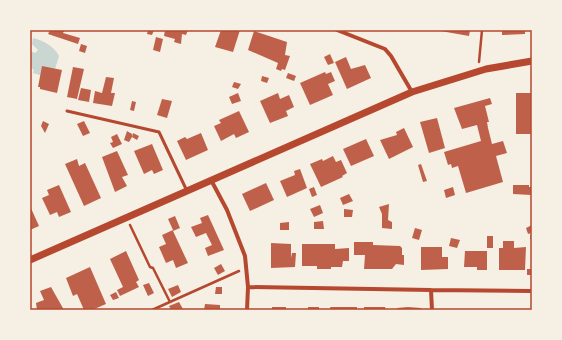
<svg xmlns="http://www.w3.org/2000/svg" width="562" height="340" viewBox="0 0 562 340" font-family="'Source Sans 3',sans-serif">
<style>
.water{fill:#c9d6d2}
.building{fill:#bf614a}
.lines{fill:none;stroke-linecap:round;stroke-linejoin:round}
.path{stroke:#b5482f;stroke-width:2.5}
.service{stroke:#b5482f;stroke-width:3}
.minor{stroke:#b5482f;stroke-width:4}
.tertiary{stroke:#b5482f;stroke-width:7}
.neatline{fill:none;stroke:#b5482f;stroke-width:1.5}
</style>
<rect width="100%" height="100%" fill="#f6efe4"/>
<path class="water" d="M 33,38 C 43,40 55,47 59,56 L 55,69 L 40,75 L 33,73 L 34,70 L 30,67 L 30,51 L 35,53 L 38,50 L 32,44 Z"/>
<path class="building" d="M 50,30 L 60,30 L 64,31 L 63,33 L 80,38 L 78,44 L 48,34 Z
M 148,30 L 154,30 L 152,35 L 147,34 Z
M 165,30 L 188,30 L 186,35 L 182,34 L 181,44 L 174,42 L 175,39 L 164,36 Z
M 221,30 L 240,30 L 233,52 L 215,47 Z
M 435,30 L 470,30 L 469,36 Z
M 502,30 L 525,30 L 525,34 L 502,35 Z
M 254,31 L 287,42 L 285,55 L 290,56 L 285,70 L 282,69 L 281,71 L 276,69 L 278,63 L 248,50 Z
M 156,37 L 163,39 L 160,52 L 153,50 Z
M 81,44 L 87,46 L 85,53 L 79,51 Z
M 330,54 L 334,63 L 328,65 L 324,57 Z
M 346,57 L 351,69 L 365,65 L 371,78 L 347,89 L 335,62 Z
M 42,66 L 62,70 L 57,93 L 40,89 L 40,87 L 38,87 Z
M 73,67 L 84,69 L 77,99 L 67,97 Z
M 325,72 L 326,74 L 331,72 L 335,81 L 328,84 L 333,95 L 310,105 L 300,83 Z
M 288,73 L 296,76 L 294,81 L 286,78 Z
M 262,76 L 269,78 L 267,83 L 261,81 Z
M 106,77 L 114,78 L 111,93 L 115,93 L 112,106 L 93,103 L 95,91 L 102,93 Z
M 234,82 L 241,84 L 238,89 L 232,87 Z
M 81,88 L 91,90 L 89,102 L 78,100 Z
M 238,93 L 241,101 L 232,104 L 229,97 Z
M 278,93 L 280,99 L 289,95 L 294,107 L 286,111 L 288,116 L 270,123 L 260,101 Z
M 516,93 L 532,93 L 532,134 L 516,134 Z
M 490,98 L 492,104 L 485,106 L 489,122 L 487,122 L 488,128 L 492,144 L 503,141 L 507,153 L 496,156 L 503,182 L 466,193 L 458,166 L 452,168 L 451,164 L 448,165 L 444,152 L 481,141 L 477,125 L 462,129 L 454,108 Z
M 162,99 L 172,101 L 167,118 L 157,115 Z
M 132,101 L 136,102 L 134,111 L 130,110 Z
M 239,111 L 249,132 L 236,138 L 234,134 L 221,141 L 214,126 L 221,123 L 219,120 Z
M 437,118 L 445,148 L 429,153 L 420,122 Z
M 43,121 L 49,124 L 45,133 L 41,126 Z
M 84,121 L 90,133 L 83,136 L 77,124 Z
M 404,128 L 413,147 L 389,159 L 380,140 L 397,135 L 396,132 Z
M 127,131 L 132,134 L 132,137 L 133,133 L 139,136 L 137,140 L 132,137 L 129,142 L 124,140 Z
M 201,133 L 208,150 L 186,160 L 177,141 L 185,137 L 187,139 Z
M 117,134 L 122,144 L 113,148 L 110,143 L 113,142 L 111,137 Z
M 366,139 L 374,156 L 351,166 L 343,149 Z
M 152,144 L 163,170 L 154,174 L 152,170 L 144,174 L 134,151 Z
M 117,151 L 128,175 L 122,177 L 127,186 L 115,192 L 102,157 Z
M 333,156 L 336,162 L 341,160 L 347,173 L 342,176 L 343,177 L 321,187 L 310,164 L 322,159 L 323,161 Z
M 77,159 L 79,166 L 85,163 L 101,198 L 84,206 L 65,164 Z
M 421,164 L 427,181 L 423,182 L 418,165 Z
M 300,169 L 307,188 L 287,197 L 280,181 L 295,175 L 294,171 Z
M 266,183 L 274,200 L 250,211 L 242,194 Z
M 59,185 L 71,212 L 59,217 L 57,212 L 50,215 L 42,198 L 49,195 L 47,190 Z
M 513,185 L 529,185 L 529,187 L 532,187 L 531,195 L 513,194 Z
M 314,187 L 317,195 L 312,197 L 309,189 Z
M 453,187 L 455,195 L 446,198 L 444,190 Z
M 349,194 L 353,201 L 343,205 L 340,198 Z
M 389,204 L 388,220 L 392,222 L 392,229 L 382,228 L 382,214 L 379,207 Z
M 320,205 L 323,213 L 314,217 L 310,209 Z
M 30,206 L 39,226 L 30,230 Z
M 344,209 L 353,210 L 352,217 L 344,217 Z
M 208,215 L 224,250 L 208,256 L 205,248 L 212,245 L 206,233 L 196,237 L 191,227 L 202,223 L 200,218 Z
M 175,216 L 180,228 L 173,231 L 188,263 L 176,268 L 173,260 L 166,263 L 159,247 L 166,244 L 162,235 L 173,230 L 168,219 Z
M 323,221 L 324,229 L 314,229 L 314,222 Z
M 289,222 L 289,230 L 280,230 L 280,223 Z
M 532,225 L 532,239 L 530,239 L 531,233 L 528,234 L 526,228 Z
M 415,228 L 422,230 L 419,240 L 412,238 Z
M 487,236 L 493,236 L 493,248 L 487,248 Z
M 451,238 L 460,240 L 457,248 L 449,246 Z
M 503,241 L 514,241 L 514,248 L 526,247 L 525,270 L 499,270 L 499,248 L 503,248 Z
M 354,242 L 373,242 L 373,245 L 400,246 L 402,248 L 402,255 L 404,255 L 404,265 L 396,264 L 392,269 L 364,269 L 365,255 L 354,255 Z
M 271,243 L 291,244 L 291,258 L 292,253 L 296,253 L 295,267 L 271,268 Z
M 302,244 L 335,244 L 335,249 L 349,248 L 349,261 L 343,261 L 342,267 L 331,267 L 331,269 L 317,269 L 317,266 L 302,266 Z
M 421,247 L 442,247 L 442,257 L 448,257 L 448,269 L 421,270 Z
M 126,251 L 139,280 L 136,282 L 139,287 L 120,296 L 117,290 L 123,287 L 110,259 Z
M 465,251 L 487,251 L 487,270 L 477,270 L 477,267 L 464,267 Z
M 221,264 L 225,271 L 218,275 L 214,268 Z
M 90,267 L 106,304 L 92,310 L 84,310 L 77,294 L 73,296 L 66,278 Z
M 527,269 L 532,269 L 532,275 L 527,275 Z
M 149,283 L 154,293 L 148,296 L 143,285 Z
M 178,285 L 181,292 L 172,297 L 168,289 Z
M 51,287 L 64,310 L 37,310 L 36,303 L 44,300 L 40,291 Z
M 216,287 L 222,287 L 222,294 L 215,294 Z
M 116,292 L 119,298 L 113,300 L 110,295 Z
M 179,302 L 183,309 L 171,310 L 169,306 Z
M 205,304 L 220,305 L 220,310 L 204,310 Z
M 272,307 L 286,307 L 286,310 L 272,310 Z
M 308,307 L 319,307 L 319,310 L 308,310 Z
M 330,307 L 357,307 L 357,310 L 331,310 Z
M 364,307 L 385,307 L 386,310 L 364,310 Z
M 408,307 L 421,308 L 421,310 L 397,310 L 397,308 Z"/>
<g class="lines">
<path class="path" d="M 479,62 L 482,30
M 130,225 L 150,267 L 153,268 L 170,302
M 152,310 L 239,271"/>
<path class="service" d="M 67,111 L 159,132 L 187,191"/>
<path class="minor" d="M 337,30 L 385,49 L 391,56 L 412,92
M 211,180 L 227,210 L 245,256 L 248,287 L 247,310
M 248,287 L 431,290 L 432,310
M 431,290 L 532,291"/>
<path class="tertiary" d="M 30,260 L 412,92 L 486,69 L 532,61"/>
</g>
<rect width="562" height="340" fill="none" stroke="#f6efe4" stroke-width="62"/>
<rect x="31" y="31" width="500" height="278" class="neatline"/>
</svg>
